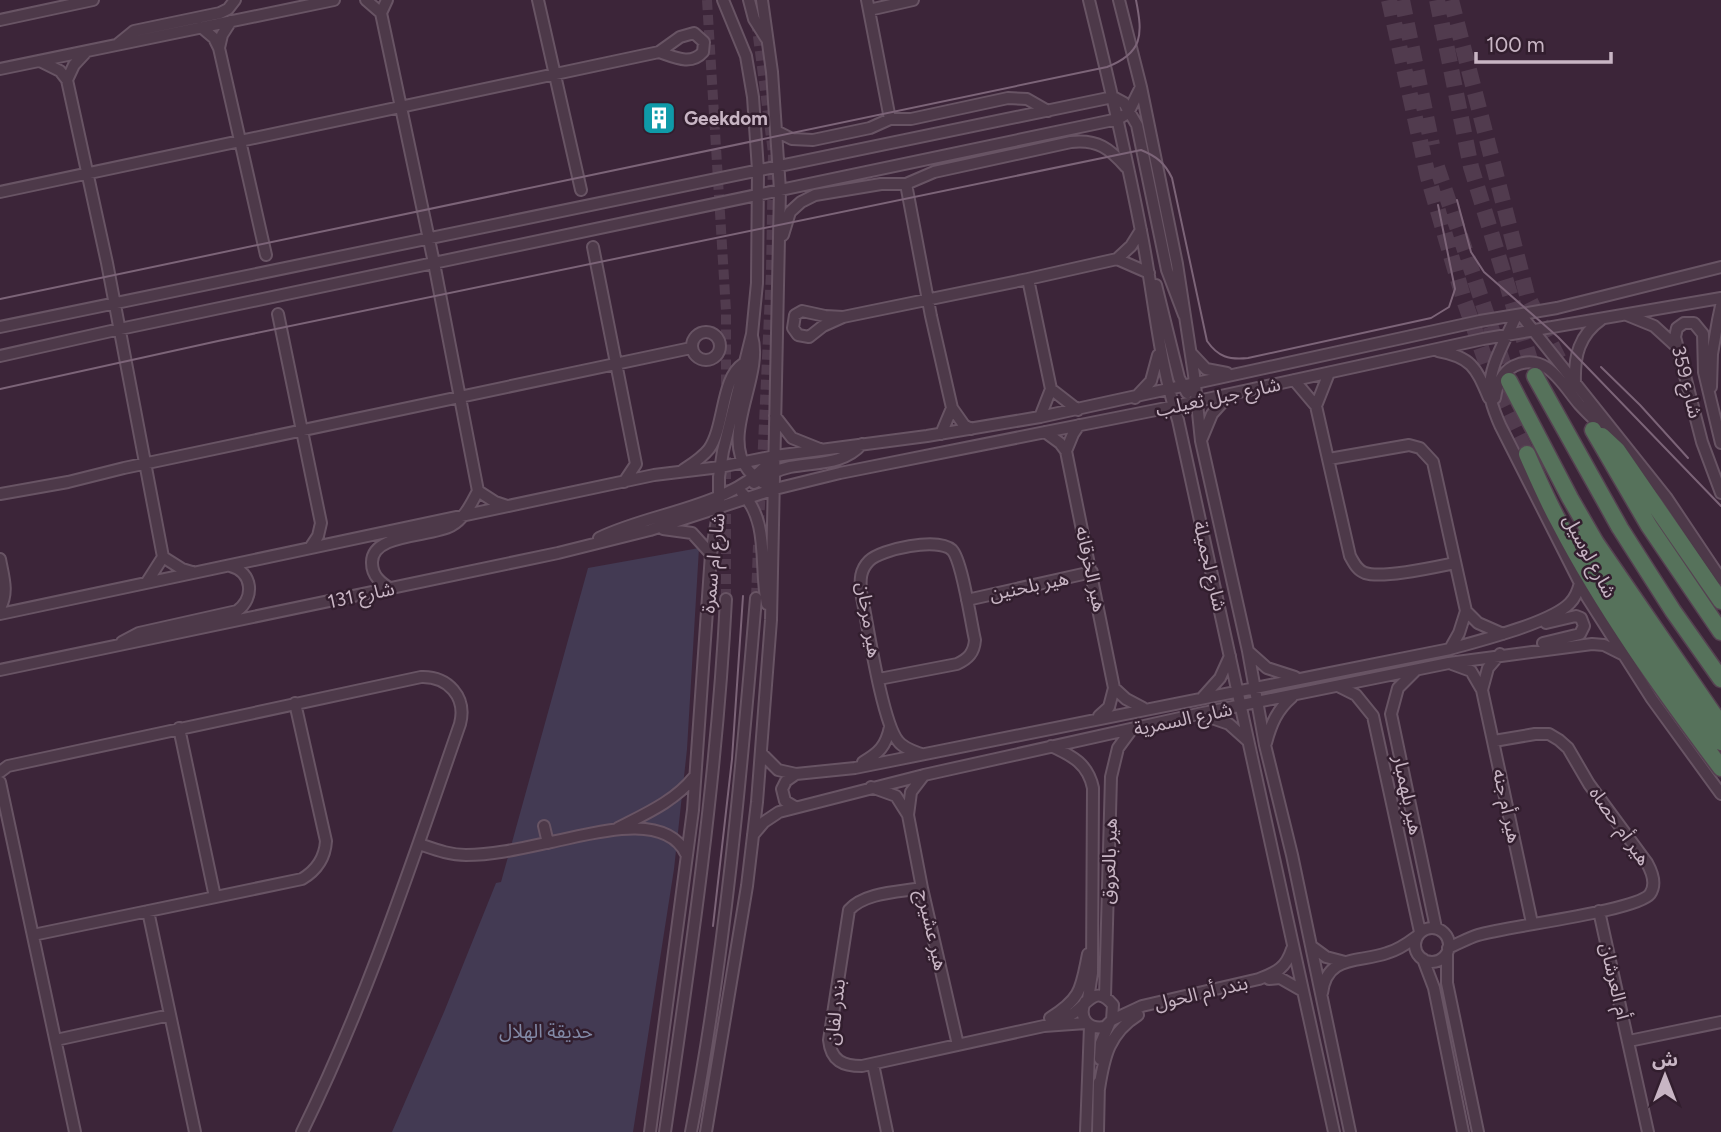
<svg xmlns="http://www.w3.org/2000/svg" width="1721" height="1132" viewBox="0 0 1721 1132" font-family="Figtree,'Noto Sans Arabic',sans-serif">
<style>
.green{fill:#433a53}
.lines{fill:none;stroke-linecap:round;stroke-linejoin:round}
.minor-tunnel{stroke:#513b4e;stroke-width:10;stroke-dasharray:10 5;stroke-linecap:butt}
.highway-tunnel{stroke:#513b4e;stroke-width:16;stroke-dasharray:16 8;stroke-linecap:butt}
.minor-casing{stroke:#685464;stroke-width:14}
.highway-casing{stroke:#554151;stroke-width:19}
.minor{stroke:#4d3949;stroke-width:10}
.highway{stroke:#56725b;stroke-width:16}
.tram{stroke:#7c6478;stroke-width:2}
.labels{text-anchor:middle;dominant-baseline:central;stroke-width:5;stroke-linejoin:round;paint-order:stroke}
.poi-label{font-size:19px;font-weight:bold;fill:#c8b5c4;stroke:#321e2e;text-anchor:start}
.street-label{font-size:19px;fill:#c8b5c4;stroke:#321e2e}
.park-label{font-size:19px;fill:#838aa7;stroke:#321e2e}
</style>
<rect width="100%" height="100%" fill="#3c2539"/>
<path class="green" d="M 699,548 L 687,749 L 674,869 L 633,1132 L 392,1132 L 444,1012 L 496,883 L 501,882 L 588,568 Z"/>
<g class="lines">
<path class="minor-tunnel" d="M 707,0 L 726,311 L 726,389
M 756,21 L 773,153 L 771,271 L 762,466
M 759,525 L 761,486
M 756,598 L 758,545
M 726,599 L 726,457"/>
<path class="highway-tunnel" d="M 1389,0 L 1428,177 L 1464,300 L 1495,387 L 1527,454
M 1402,0 L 1432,145
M 1437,0 L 1471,167 L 1535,376
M 1451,0 L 1527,295 L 1560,362
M 1437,167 L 1509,381"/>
<g class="minor-casing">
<path id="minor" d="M 366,0 L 381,13 L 434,263 L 478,491 C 471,504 465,518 451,526 C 431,537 371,533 372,563 C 372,576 381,583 391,589
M 538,0 L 581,190
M 749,0 L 754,19 L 766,38
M 867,0 L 890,119
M 1089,0 C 1108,77 1126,153 1141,231 C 1154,294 1158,359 1178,420 L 1334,1132
M 1119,0 L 1141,87 L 1177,264 L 1194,375 L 1201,441 L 1248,651 L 1265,745 L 1292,855 L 1350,1132
M 869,10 L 913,0
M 381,13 L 387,0
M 0,20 L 93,0
M 201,27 L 214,38 L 219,48 L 266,255
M 694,33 L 704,42 L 703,52 C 691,66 674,57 659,52 L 680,37 Z
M 118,44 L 134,31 L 220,13 L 228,9 L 235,0
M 219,48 L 222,35 L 231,21
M 40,61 L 60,71 L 67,80 L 107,263 L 163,557 L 147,582
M 0,69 L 334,0
M 67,80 L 74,65 L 87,51
M 776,131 L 792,139 L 813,140 L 870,128 L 890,119 L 911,119 L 1008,98 L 1027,99 L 1048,111
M 906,184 L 931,316 L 952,408 L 964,425 L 971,429
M 0,192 L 659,52
M 783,235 L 790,212 L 801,202 L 815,195 L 881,184 L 906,184 L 934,172 L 1071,142 C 1098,139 1110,149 1126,167
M 593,247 L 636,464 L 624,482
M 1117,259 L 1149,273
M 1028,279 L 1117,259 L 1131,246 L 1141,230
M 1156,285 L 1179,378 L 1187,393
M 278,314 L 321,523 L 318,536 L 310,548
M 1521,315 L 1666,497 L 1721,579
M 1627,315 L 1654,326 L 1677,347
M 1516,316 C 1506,340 1488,366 1490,394 C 1491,405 1496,415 1500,425 L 1587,597 L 1652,699 L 1721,794
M 843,317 L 825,316 L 802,311 L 795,315 L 793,328 L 798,335 L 809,337 L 823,326 L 843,317 L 1028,279 L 1051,389 L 1040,417
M 1718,320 L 1721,306
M 0,327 L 1113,97 L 1124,103 L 1137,125 L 1167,270 L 1184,315
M692 346a14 14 0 1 1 28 0a14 14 0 1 1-28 0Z
M 752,336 C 764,376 720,435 748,470 C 755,479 765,484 775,489
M 1438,351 C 1472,357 1476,368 1489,398
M 1191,353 L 1206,369 L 1227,373
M 0,356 L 120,329 L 1118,119 L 1128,113 L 1141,87
M 1294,380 L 1316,406 L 1350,556 C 1354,563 1357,570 1365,573 C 1383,579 1435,567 1455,563
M 1575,383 C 1574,356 1579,335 1602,319
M 1711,387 L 1712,354 L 1718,320 L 1721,318
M 1051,389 L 1078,410
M 1135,398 L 1151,381 L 1158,355
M 1495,398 C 1497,385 1501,373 1514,366 C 1546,351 1562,384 1579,404 C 1588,414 1598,423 1607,432
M 1316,406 L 1329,373
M 775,416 L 792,438 L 822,450
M 1045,432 L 1060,443 L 1066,451 L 1114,688 L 1109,707 L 1099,716
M 941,434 L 952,408
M 1202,438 L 1212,414 L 1230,394
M 1721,443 L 1704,372 L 1703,334 L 1694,323 L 1684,323 L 1677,328 L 1675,337 L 1702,442 L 1721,493
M 1066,451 L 1073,434 L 1079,425
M 1329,459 L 1409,445 L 1420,448 L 1433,462 L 1466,611 L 1459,633 L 1450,649
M 683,470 C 692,464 702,458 709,449 C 725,426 721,378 743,364
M 754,483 C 766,476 776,470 790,467 C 816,462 844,465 862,444
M 478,491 L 495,502 L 507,506
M 742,493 C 770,522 759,567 767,604
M 0,494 L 68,482 L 124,468 L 691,348
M 663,529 L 692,533 L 711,554
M 599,538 C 656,510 733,509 775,456
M 163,557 L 182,569 L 192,572
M 0,559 C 3,576 9,592 0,608
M 967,600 L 1092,572
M 1466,611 L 1478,623 L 1503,634
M 0,614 L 654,475 L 720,467 L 775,456 L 927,436 L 1040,417 L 1480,321 L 1557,308 L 1721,267
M 122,642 L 139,633 L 237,611 C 255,598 253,572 230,566
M 1543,643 L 1580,634 L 1584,626 L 1581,618 L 1576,616 L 1546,623
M 1249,652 L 1267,668 L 1295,677
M 1452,664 L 1471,671 L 1482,690 L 1532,923
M 0,670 L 558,553 L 650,530 L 775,489 L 840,473 L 1161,409 L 1483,339 L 1721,298
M 1415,671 L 1398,688 L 1391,714 L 1436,928
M 879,679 L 957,664 C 968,659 974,653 975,640 C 971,623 962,560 952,550 C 938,537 881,549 869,561 C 860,570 860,580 861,592 C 867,621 882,722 898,741 C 903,748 913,751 921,754
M 1338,686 L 1356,695 L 1373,716 L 1420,932
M 1114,688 L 1126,699 L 1143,708
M 1482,690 L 1488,668 L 1500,654
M 1203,697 L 1220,678 L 1230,656
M 1203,715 L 1229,724 L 1248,741
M 179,728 L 215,897
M 1266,743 C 1271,724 1277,710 1292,697
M 1051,746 C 1073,756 1088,764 1093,788 L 1092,973 L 1088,999
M 761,753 L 778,770 L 796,774 L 855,768 L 1450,649 C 1478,641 1551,623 1570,603 C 1576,597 1578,591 1580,583
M 863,762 C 879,753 886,746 890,727
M 0,772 L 8,766 L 421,677 C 448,676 467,697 460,724 C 412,862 367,1000 302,1132
M 924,775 L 911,792 L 908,815 L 922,888 L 958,1045
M 0,782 L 75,1132
M 871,787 L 896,796 L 908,815
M 795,807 L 785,801 L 782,789 L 786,781 L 796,774
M 544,826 L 548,843
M 618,828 C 645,814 675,801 694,777
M 753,835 L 764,822 L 779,812 L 924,775 L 1198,714 L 1449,663 L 1592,644 L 1604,645 L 1622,654
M 419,844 C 434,849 449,855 466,855 C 494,855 523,848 551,842 C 588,835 665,810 686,854
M 922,888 C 900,892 865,892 849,910 L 829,1040 C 831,1061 843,1066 862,1066 L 1044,1026 L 1086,1023
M 148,911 L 195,1132
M 1599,911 L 1648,1132
M1415 945a17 17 0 1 1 34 0a17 17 0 1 1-34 0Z
M 33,935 L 302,879 C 317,870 325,858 326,841 L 295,703
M 1311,946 L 1326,957 L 1345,962
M 1448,948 C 1458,944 1468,938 1478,935 C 1507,926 1637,911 1650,894 C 1657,884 1652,872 1647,863 L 1589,784 L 1568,748 L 1559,740 L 1549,734 L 1535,734 L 1494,741
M 1447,953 L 1447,983 L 1478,1132
M 1423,959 L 1434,988 L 1463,1132
M 1269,979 L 1280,978 L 1301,990
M 1322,993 C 1327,954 1359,963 1387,953 C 1398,950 1408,943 1416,937
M 1105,997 L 1111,777 L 1118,748 L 1132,729
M 1050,1018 C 1082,998 1081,988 1088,954
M 1112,1020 L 1142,1006 L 1259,979 C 1277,972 1286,968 1292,949
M 1052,1023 C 1059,1019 1067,1017 1074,1013 C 1088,1003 1096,984 1113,1005 L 1112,1020 L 1105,1027 C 1088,1030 1078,1018 1085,1002
M 56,1040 L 170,1015
M 1629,1041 L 1721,1022
M 1100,1059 L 1101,1043 L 1109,1024
M 873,1064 L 887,1132
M 1099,1089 C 1104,1057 1109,1033 1138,1015
M 650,1132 L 693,810 L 711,554 L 719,509 L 719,477 L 723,451 L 752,334 L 757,283 L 758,170 L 753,97 L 746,56 L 723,0
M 665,1132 C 691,955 717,778 726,599
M 691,1132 C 725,956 741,777 756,598
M 706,1132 L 747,886 L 757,802 L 771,620 L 780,190 L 772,72 L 762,0
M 1086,1132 L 1090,1026
M 1098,1132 L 1099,1082"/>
</g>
<g class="highway-casing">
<path id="highway" d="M 1535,376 L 1620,528 L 1673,611 L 1721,679
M 1509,381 L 1570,498 L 1596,543 L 1721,725
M 1593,430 L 1649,526 L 1721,632
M 1602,436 L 1617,450 L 1721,601
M 1527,454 C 1537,477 1547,500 1559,522 C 1604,609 1662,689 1721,768
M 1580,539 L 1668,669 L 1721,742"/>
</g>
<use href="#minor" class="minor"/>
<use href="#highway" class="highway"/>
<path class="tram" d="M 1457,200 L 1471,252 L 1484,272 L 1558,337 L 1721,506
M 0,299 L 1107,67 C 1143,53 1143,35 1136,0
M 1601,367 L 1640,405 L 1688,458
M 0,389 L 218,341 L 1141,150 C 1156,156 1165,163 1172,178 L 1207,341 C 1218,357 1229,360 1248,358 L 1431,318 L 1449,307 L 1455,289 L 1438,205
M 713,926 L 732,759 L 743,596"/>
</g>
<defs>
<g id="building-square" transform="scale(1.75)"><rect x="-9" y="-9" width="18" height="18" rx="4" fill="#0f9aa8" stroke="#321e2e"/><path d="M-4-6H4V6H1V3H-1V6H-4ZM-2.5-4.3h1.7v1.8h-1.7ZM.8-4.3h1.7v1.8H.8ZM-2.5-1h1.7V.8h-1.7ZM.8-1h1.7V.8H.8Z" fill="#fff"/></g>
</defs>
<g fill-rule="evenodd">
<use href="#building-square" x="659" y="118"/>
</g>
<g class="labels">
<g class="poi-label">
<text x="684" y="118">Geekdom</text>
</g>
<g class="street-label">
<text transform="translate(1687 382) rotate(76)">شارع 359</text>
<text transform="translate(1218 397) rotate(-12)">شارع جبل ثعيلب</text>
<text transform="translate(1590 556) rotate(62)">شارع لوسيل</text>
<text transform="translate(713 563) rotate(-84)">شارع ام سمرة</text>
<text transform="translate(1210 566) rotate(77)">شارع لجميلة</text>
<text transform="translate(1091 569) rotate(78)">هير الخرقانه</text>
<text transform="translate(1029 586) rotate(-12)">هير بلحنين</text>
<text transform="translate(361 595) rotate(-12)">شارع 131</text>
<text transform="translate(869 620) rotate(81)">هير مرخان</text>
<text transform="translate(1183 719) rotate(-12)">شارع السمرية</text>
<text transform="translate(1408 795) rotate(78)">هير بلهمبار</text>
<text transform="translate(1507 806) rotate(78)">هير أم جنه</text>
<text transform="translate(1620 826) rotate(55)">هير أم حصاه</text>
<text transform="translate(1109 861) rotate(-88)">هير بالعروق</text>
<text transform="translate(932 930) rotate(77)">هير عشيرج</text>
<text transform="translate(1615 981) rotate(77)">أم العرشان</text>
<text transform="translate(1201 993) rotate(-13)">بندر أم الحول</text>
<text transform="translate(835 1012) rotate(-84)">بندر لفان</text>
</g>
<g class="park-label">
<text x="546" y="1031">حديقة الهلال</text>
</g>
</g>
<g transform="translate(1665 1076)" stroke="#321e2e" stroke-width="5" paint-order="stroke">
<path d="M0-5L12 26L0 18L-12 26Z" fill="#c8b5c4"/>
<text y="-10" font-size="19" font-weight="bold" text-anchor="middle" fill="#c8b5c4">ش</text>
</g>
<path d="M1476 52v10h135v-10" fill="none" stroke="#c8b5c4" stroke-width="3.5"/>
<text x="1486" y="52" font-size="21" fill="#c8b5c4" stroke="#321e2e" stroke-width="5" paint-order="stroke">100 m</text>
</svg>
